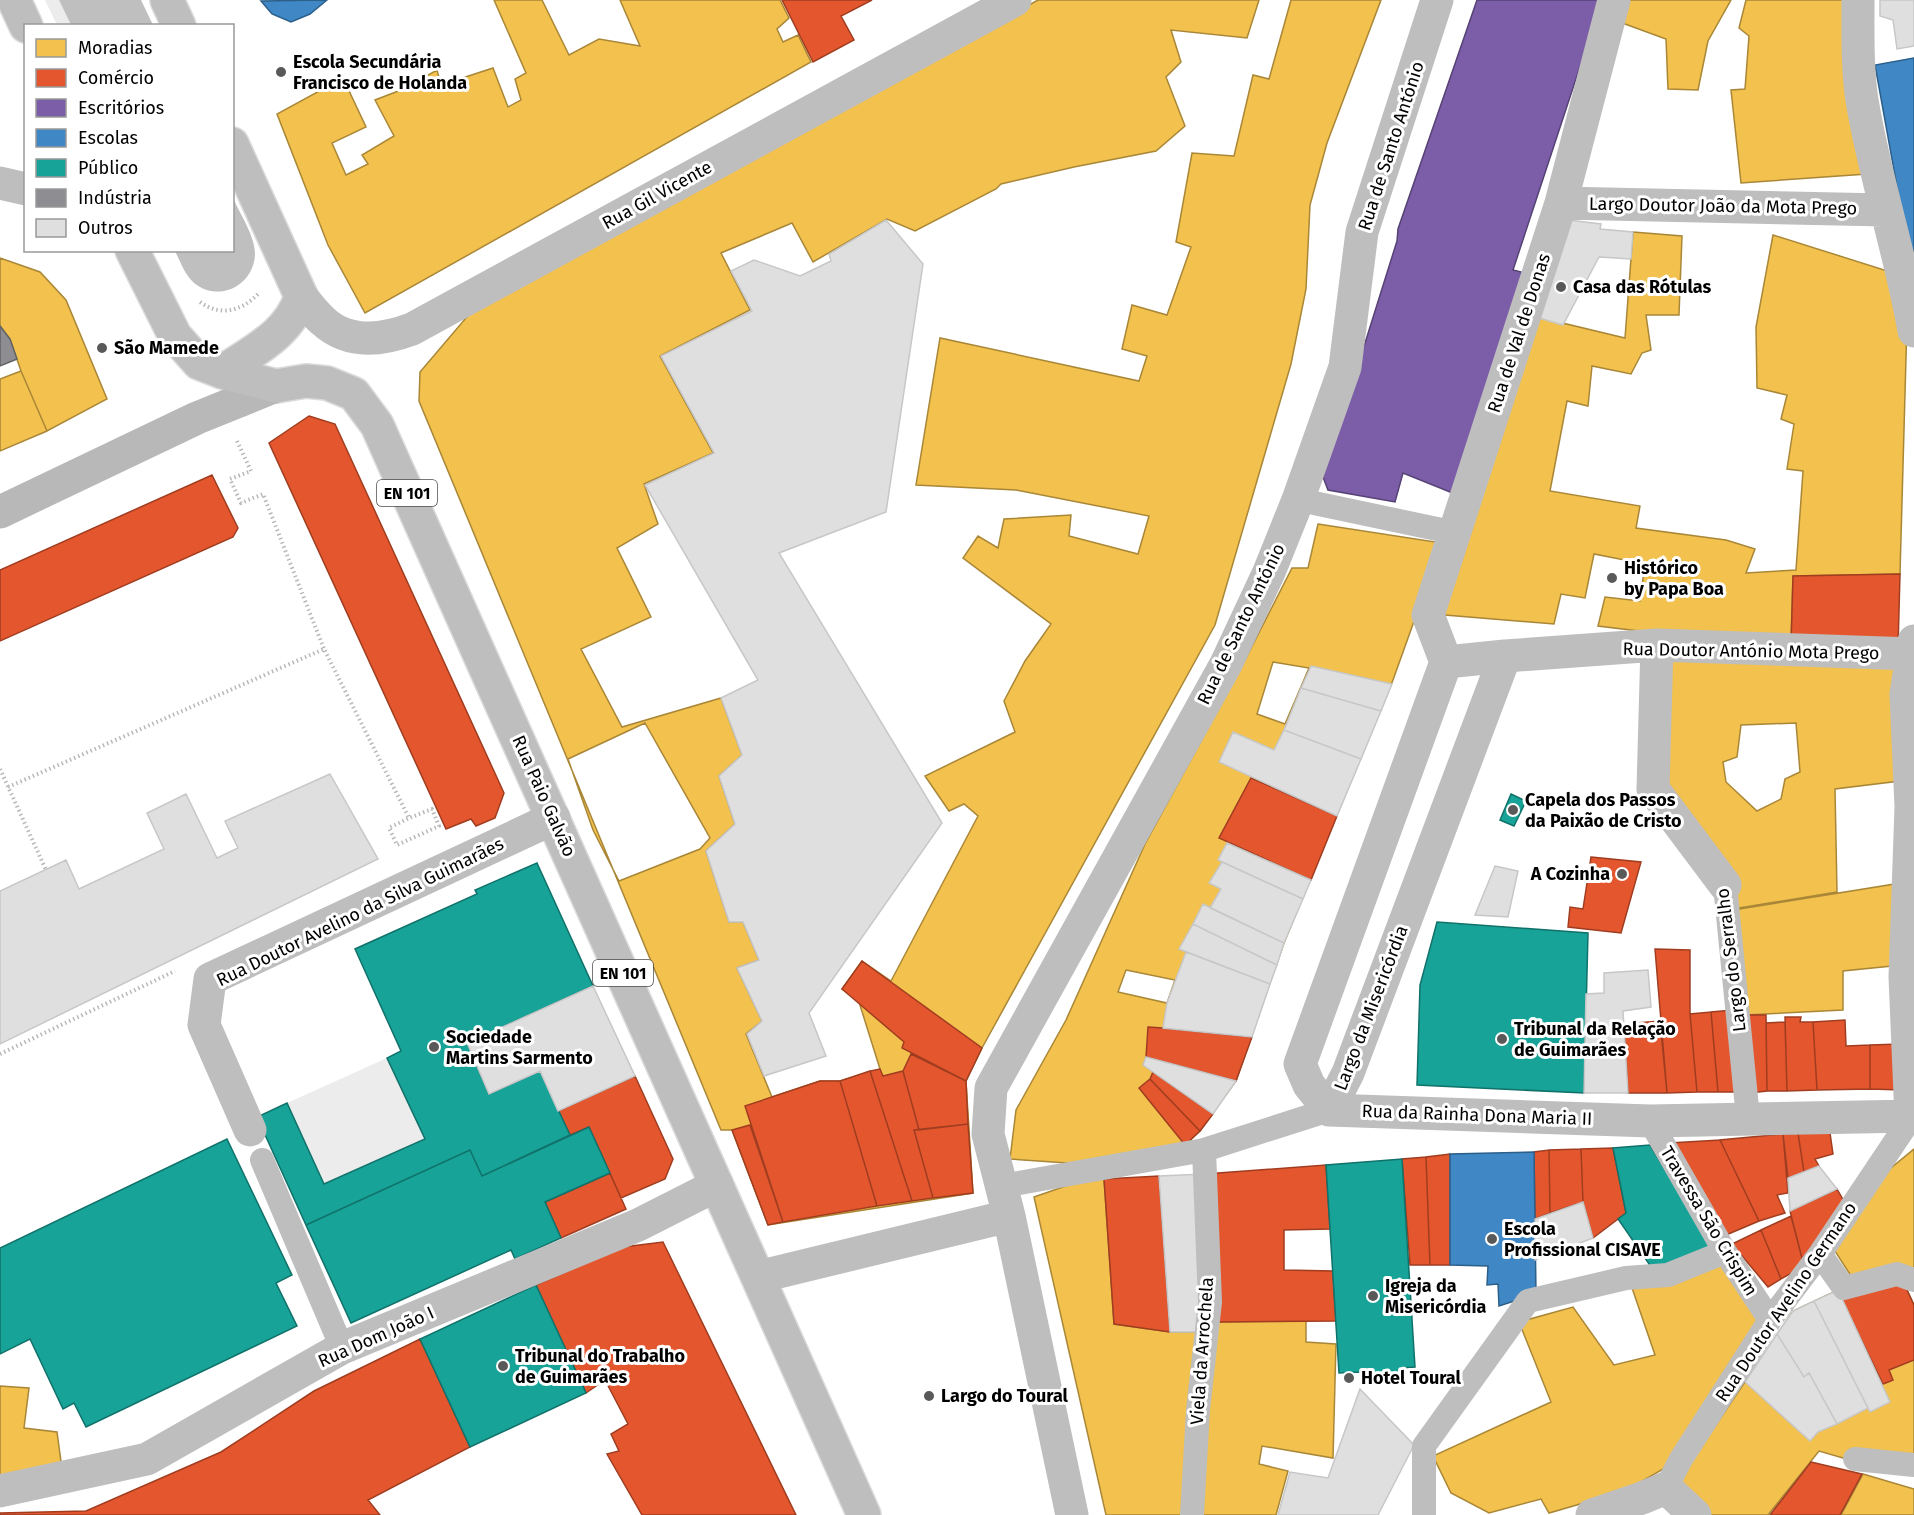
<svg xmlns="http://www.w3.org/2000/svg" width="1914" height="1515" viewBox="0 0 1914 1515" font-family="'Fira Sans',sans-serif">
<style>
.green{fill:#ececec}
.water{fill:#bfbfbf}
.homes{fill:#f2c14e;stroke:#a98737;stroke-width:1.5;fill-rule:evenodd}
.shops{fill:#e4572e;stroke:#a03d20;stroke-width:1.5}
.offices{fill:#7b5ea7;stroke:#564275;stroke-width:1.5}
.schools{fill:#3f88c5;stroke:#2c5f8a;stroke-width:1.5}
.public{fill:#17a398;stroke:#10726a;stroke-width:1.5}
.industry{fill:#8d8d92;stroke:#636366;stroke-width:1.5}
.building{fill:#dfdfdf;stroke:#c7c7c7;stroke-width:1.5}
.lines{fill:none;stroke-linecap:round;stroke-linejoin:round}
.primary-casing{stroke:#dbdbdb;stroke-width:36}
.path{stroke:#b9b9b9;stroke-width:4;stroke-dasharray:1.5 3;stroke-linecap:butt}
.pedestrian{stroke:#bebebe;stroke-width:24}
.minor{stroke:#bebebe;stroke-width:33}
.tertiary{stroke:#bebebe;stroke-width:33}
.secondary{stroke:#b8b8b8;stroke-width:33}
.primary{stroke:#bebebe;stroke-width:33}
.poi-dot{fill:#595959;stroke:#fff;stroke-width:2}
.labels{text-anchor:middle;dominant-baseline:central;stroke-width:6;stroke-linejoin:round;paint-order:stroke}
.shield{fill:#fff;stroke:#4c4c4c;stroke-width:1.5}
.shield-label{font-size:16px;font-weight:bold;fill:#000}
.poi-label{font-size:18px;font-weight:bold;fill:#000;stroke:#fff;text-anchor:start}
.street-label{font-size:18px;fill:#000;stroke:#fff}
</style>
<rect width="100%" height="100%" fill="#fff"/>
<path class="green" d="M 45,0 L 59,0 L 71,25 L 57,25 Z
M 387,1058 L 425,1139 L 324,1184 L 287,1103 Z"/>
<path class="water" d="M 59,0 L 141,0 L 153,25 L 71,25 Z
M 233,198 C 240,214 255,236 255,254 C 254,286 218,303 194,283 C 185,275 180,261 175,251 L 232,250 Z"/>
<path class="homes" d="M 494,0 L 542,0 L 569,55 L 599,39 L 640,46 L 620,0 L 780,0 L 789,18 L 777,29 L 783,42 L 798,35 L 811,62 L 365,313 L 328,245 L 277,114 L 343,78 L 366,127 L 332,143 L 346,175 L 368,164 L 362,155 L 394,136 L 375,100 L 401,90 L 437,70 L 441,85 L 493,68 L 508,107 L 521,100 L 515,79 L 526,73 Z
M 1038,0 L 1259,0 L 1247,38 L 1171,30 L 1181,62 L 1166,77 L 1185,126 L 1156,151 L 1074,167 L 1001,184 L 996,189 L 915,231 L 887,219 L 813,262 L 792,223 L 721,253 L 750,310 L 660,356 L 713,453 L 644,484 L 658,524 L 617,548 L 651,617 L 581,649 L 622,727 L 721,698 L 742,755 L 719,776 L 735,824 L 706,851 L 729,922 L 743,922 L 759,960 L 737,968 L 762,1021 L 746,1034 L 772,1097 L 820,1081 L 840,1081 L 880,1069 L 859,1002 L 842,989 L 862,961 L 891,981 L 978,816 L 964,804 L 949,811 L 925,776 L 1015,732 L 1004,701 L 1025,661 L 1051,624 L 963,558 L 978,536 L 998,548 L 1004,519 L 1071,515 L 1069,536 L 1138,554 L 1149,516 L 1016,490 L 916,485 L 940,338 L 1139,381 L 1147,356 L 1122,349 L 1132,305 L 1167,315 L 1191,247 L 1176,242 L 1192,153 L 1234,156 L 1253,75 L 1269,79 L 1291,0 L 1381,0 L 1327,143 L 1310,205 L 1306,289 L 1291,364 L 1215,625 L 982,1048 L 966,1081 L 973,1193 L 768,1225 L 732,1130 L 721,1130 L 419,401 L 420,372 L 471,312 Z
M 1622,0 L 1731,0 L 1708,41 L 1698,90 L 1668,89 L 1666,39 L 1614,20 Z
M 1746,0 L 1850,0 L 1867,174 L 1741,183 L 1731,90 L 1745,89 L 1749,36 L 1739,28 Z
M 1633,232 L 1682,236 L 1679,315 L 1646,315 L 1651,350 L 1642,353 L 1631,374 L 1592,366 L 1588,406 L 1567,401 L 1550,491 L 1640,506 L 1636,528 L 1726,540 L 1755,549 L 1746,573 L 1796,570 L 1803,471 L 1787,469 L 1794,424 L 1781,419 L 1787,395 L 1757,388 L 1756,327 L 1773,235 L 1897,274 L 1907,322 L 1900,574 L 1793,576 L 1791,644 L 1730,642 L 1598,626 L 1605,597 L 1640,601 L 1645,564 L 1594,554 L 1585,598 L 1561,594 L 1554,624 L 1433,614 L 1529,315 L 1625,338 Z
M 0,258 L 40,272 L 66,300 L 107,399 L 47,431 L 21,371 L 10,339 L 0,326 Z
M 21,371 L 47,431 L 0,451 L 0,379 Z
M 1318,524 L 1442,543 L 1393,680 L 1284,943 L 1236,1081 L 1200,1131 L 1185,1145 L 1082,1164 L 1010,1159 L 1016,1110 L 1066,1020 L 1145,844 L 1243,664 L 1292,568 L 1308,568 ZM 1273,662 L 1309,668 L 1285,724 L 1257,714 ZM 1126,970 L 1175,980 L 1167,1003 L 1118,992 Z
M 1664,654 L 1902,661 L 1900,781 L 1835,789 L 1837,892 L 1733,909 L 1664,782 ZM 1796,723 L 1800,772 L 1785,779 L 1781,799 L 1757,811 L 1726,782 L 1723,762 L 1737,757 L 1741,725 Z
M 645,723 L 710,838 L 700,849 L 619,881 L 593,830 L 568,759 Z
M 1895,884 L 1892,966 L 1843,971 L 1843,1010 L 1745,1015 L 1733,910 Z
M 1914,1149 L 1914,1274 L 1853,1279 L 1831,1245 L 1880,1177 Z
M 1104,1179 L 1114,1324 L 1170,1332 L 1204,1332 L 1184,1515 L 1106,1515 L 1034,1197 L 1080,1181 Z
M 1722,1263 L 1761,1319 L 1665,1468 L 1625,1491 L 1549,1513 L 1541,1499 L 1489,1513 L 1451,1493 L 1433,1456 L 1551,1402 L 1519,1322 L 1573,1307 L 1614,1365 L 1655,1355 L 1630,1282 Z
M 1901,1277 L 1914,1305 L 1914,1455 L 1843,1458 L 1819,1451 L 1768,1515 L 1703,1515 L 1678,1481 L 1793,1311 L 1838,1290 Z
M 1306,1321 L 1306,1342 L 1336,1344 L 1333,1458 L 1262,1446 L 1259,1464 L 1288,1471 L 1276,1515 L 1196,1515 L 1215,1322 Z
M 0,1386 L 29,1388 L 24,1428 L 57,1432 L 62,1469 L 0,1479 Z
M 1863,1474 L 1914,1489 L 1914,1515 L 1841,1515 Z"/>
<path class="shops" d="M 782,0 L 872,0 L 841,16 L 854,40 L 813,62 Z
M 309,416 L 335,424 L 504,793 L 495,818 L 476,826 L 471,819 L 446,829 L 269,443 Z
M 212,475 L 238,528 L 233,537 L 0,641 L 0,570 Z
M 1900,574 L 1898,648 L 1791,644 L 1793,576 Z
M 1251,778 L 1337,816 L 1311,880 L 1219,838 Z
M 1591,857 L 1641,862 L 1621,933 L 1568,927 L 1570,907 L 1583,909 Z
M 1655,949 L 1690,950 L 1690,1014 L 1697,1092 L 1667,1093 Z
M 862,961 L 982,1048 L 966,1081 L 902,1048 L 904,1042 L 842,989 Z
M 1733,1010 L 1740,1092 L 1718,1092 L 1711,1012 Z
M 1711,1012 L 1718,1092 L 1697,1092 L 1690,1014 Z
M 1745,1015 L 1766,1015 L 1767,1091 L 1749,1093 Z
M 1785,1017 L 1801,1017 L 1800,1022 L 1813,1022 L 1817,1090 L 1787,1091 Z
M 1845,1020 L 1846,1046 L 1870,1045 L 1870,1089 L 1817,1090 L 1813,1022 Z
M 1660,1021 L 1667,1093 L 1628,1093 L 1624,1024 Z
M 1785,1022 L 1787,1091 L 1767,1091 L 1766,1023 Z
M 1148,1027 L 1163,1028 L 1252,1037 L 1236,1081 L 1146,1057 Z
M 1900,1044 L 1902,1090 L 1870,1089 L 1870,1045 Z
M 911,1054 L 966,1081 L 968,1124 L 919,1130 L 903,1071 Z
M 880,1069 L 883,1076 L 903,1071 L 919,1130 L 914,1130 L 933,1198 L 912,1201 L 870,1071 Z
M 870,1071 L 912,1201 L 877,1206 L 840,1081 Z
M 1153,1072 L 1213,1114 L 1200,1131 L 1150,1079 Z
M 635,1076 L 673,1159 L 665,1179 L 621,1198 L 589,1127 L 570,1135 L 558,1111 Z
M 1150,1079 L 1200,1131 L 1185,1145 L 1139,1088 Z
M 820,1081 L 840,1081 L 877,1206 L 783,1222 L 745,1106 Z
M 968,1124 L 973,1193 L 933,1198 L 914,1130 Z
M 750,1125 L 783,1222 L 768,1225 L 732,1130 Z
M 1798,1133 L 1804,1172 L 1788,1178 L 1783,1134 Z
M 1798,1133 L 1830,1133 L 1833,1154 L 1815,1159 L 1819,1166 L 1804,1172 Z
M 1783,1134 L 1788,1193 L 1777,1195 L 1785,1213 L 1759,1221 L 1720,1140 Z
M 1720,1140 L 1759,1221 L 1726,1235 L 1670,1143 Z
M 1613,1148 L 1626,1213 L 1593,1238 L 1583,1202 L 1581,1149 Z
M 1581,1149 L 1583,1202 L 1550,1213 L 1549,1150 Z
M 1549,1150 L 1550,1213 L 1535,1219 L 1534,1152 Z
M 1450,1154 L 1450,1265 L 1430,1265 L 1426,1157 Z
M 1426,1157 L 1430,1265 L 1410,1265 L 1402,1159 Z
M 1326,1165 L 1330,1229 L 1284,1230 L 1284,1270 L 1333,1271 L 1336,1321 L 1215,1322 L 1205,1174 Z
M 610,1173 L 626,1209 L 561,1238 L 545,1202 Z
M 1159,1176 L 1170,1332 L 1114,1324 L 1104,1179 Z
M 1837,1189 L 1845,1203 L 1804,1266 L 1790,1211 Z
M 1791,1216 L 1804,1266 L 1781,1279 L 1761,1230 Z
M 1761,1230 L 1781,1279 L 1768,1287 L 1732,1244 Z
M 663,1242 L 796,1515 L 642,1515 L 607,1454 L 619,1451 L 611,1434 L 628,1424 L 605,1380 L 586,1393 L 536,1285 L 623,1247 Z
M 1901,1277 L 1914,1305 L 1914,1360 L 1889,1370 L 1893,1380 L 1883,1384 L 1840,1296 Z
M 420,1339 L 470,1447 L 368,1500 L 380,1515 L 0,1515 L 0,1513 L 86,1511 L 221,1452 L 314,1391 Z
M 1811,1462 L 1862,1474 L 1840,1515 L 1770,1515 Z"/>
<path class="offices" d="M 1477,0 L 1602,0 L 1513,270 L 1525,273 L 1455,494 L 1403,473 L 1395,502 L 1328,490 L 1323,477 L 1397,241 L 1398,229 Z"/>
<path class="schools" d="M 327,0 L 310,14 L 291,22 L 272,14 L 261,1 Z
M 1914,58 L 1914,281 L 1875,65 Z
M 1534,1152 L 1536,1294 L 1499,1306 L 1498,1284 L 1487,1285 L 1488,1266 L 1450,1265 L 1450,1154 Z"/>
<path class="public" d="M 1511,794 L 1526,801 L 1514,826 L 1500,820 Z
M 537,863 L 593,986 L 467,1043 L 489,1094 L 540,1071 L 570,1135 L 482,1176 L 470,1150 L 306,1225 L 257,1117 L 287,1103 L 324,1184 L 425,1139 L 387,1058 L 401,1051 L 355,949 L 477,894 L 475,890 Z
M 1437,922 L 1588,933 L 1584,1093 L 1417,1085 L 1420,985 Z
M 589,1127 L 610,1173 L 545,1202 L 561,1238 L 515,1259 L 511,1250 L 351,1323 L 306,1225 L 470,1150 L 482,1176 Z
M 227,1139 L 292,1275 L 276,1283 L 297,1326 L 86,1427 L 74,1403 L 63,1409 L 30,1339 L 0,1354 L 0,1248 Z
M 1650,1145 L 1717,1255 L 1656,1274 L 1618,1219 L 1626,1213 L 1613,1148 Z
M 1402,1159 L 1415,1367 L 1401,1368 L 1404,1380 L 1361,1383 L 1361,1372 L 1339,1373 L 1326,1165 Z
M 536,1285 L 586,1393 L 470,1447 L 420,1339 Z"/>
<path class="industry" d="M 0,326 L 10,339 L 17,359 L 0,366 Z"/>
<path class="building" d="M 1880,0 L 1914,0 L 1914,46 L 1897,49 L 1893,20 L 1880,16 Z
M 1560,219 L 1601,224 L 1600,229 L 1633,232 L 1631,259 L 1599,257 L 1563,325 L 1529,315 Z
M 886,220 L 923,264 L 886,512 L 779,553 L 942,823 L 809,1013 L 826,1056 L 764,1076 L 747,1034 L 762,1021 L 737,968 L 759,960 L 743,922 L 729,922 L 706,851 L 735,824 L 719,776 L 742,755 L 721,698 L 758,680 L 645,485 L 714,453 L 661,356 L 752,311 L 731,271 L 754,260 L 800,276 L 831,261 L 829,254 Z
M 1311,666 L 1392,684 L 1381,711 L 1301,688 Z
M 1301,688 L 1381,711 L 1361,759 L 1284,730 Z
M 1284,730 L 1361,759 L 1337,816 L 1219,762 L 1233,732 L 1274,750 Z
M 330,774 L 378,859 L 0,1044 L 0,891 L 66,860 L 79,889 L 164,849 L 147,813 L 186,794 L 217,858 L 238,848 L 225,821 Z
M 1227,843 L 1311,880 L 1303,899 L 1218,860 Z
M 1222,862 L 1303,899 L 1284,943 L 1210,908 L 1221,889 L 1209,883 Z
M 1495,866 L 1518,871 L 1508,917 L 1475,915 Z
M 1203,904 L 1284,943 L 1277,965 L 1193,924 Z
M 1193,924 L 1277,965 L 1270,984 L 1179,949 Z
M 1186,952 L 1270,984 L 1252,1037 L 1163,1028 L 1167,1003 Z
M 1648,970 L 1651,1007 L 1623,1011 L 1628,1093 L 1584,1093 L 1586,994 L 1604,993 L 1604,973 Z
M 593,986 L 635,1076 L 558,1111 L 540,1071 L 489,1094 L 467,1043 Z
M 1146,1057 L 1236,1081 L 1213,1114 L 1143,1065 Z
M 1819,1166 L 1837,1189 L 1790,1211 L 1788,1178 Z
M 1205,1174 L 1204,1332 L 1170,1332 L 1159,1176 Z
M 1583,1202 L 1593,1238 L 1535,1260 L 1535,1219 Z
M 1838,1290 L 1890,1402 L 1870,1412 L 1814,1301 Z
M 1814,1301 L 1868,1408 L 1837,1424 L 1809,1373 L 1804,1377 L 1777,1334 L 1793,1311 Z
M 1777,1334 L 1804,1377 L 1809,1373 L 1837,1424 L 1818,1432 L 1810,1441 L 1745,1382 Z
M 1360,1389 L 1414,1445 L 1378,1515 L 1278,1515 L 1290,1472 L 1328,1478 Z"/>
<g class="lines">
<g class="primary-casing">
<path id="primary" d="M 14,0 L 26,26
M 167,0 L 179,26
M 132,250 L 175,336 L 199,363 L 222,372 L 276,386 L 306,381 L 327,383 L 354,394 L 377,425 L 864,1515
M 222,372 C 253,351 290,334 301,296 L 232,144"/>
</g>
<path class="path" d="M 200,302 C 221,317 242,311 259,293
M 237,441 L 251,471 L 230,479 L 241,503 L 263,494 L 324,649
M 0,769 L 46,870
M 8,787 L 324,649 L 409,818 L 432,809 L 439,826 L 397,845 L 389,828 L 409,818
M 0,1054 L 175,971"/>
<path class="pedestrian" d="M 1314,503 L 1456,533
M 1725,885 L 1748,1118
M 1650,1121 L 1725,1252 L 1770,1320
M 262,1160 L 342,1348
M 1013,1184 L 1204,1150 L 1329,1110
M 1820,1254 L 1844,1288 L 1897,1274 L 1914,1280
M 1855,1459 L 1914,1465
M 1666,1488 L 1681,1459 L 1770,1320 L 1820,1254 L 1911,1118
M 1192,1515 L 1198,1410 L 1210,1302 L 1204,1150
M 1424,1515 L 1424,1446 L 1528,1301 L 1626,1278 L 1668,1275 L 1725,1252"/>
<path class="minor" d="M 1858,0 C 1858,32 1857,75 1863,106 C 1876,182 1901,255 1914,331
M 1561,203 L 1885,210
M 301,296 C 308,305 315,314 323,321 C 349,345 383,340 412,329 L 1015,0
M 1657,645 L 1653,789 L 1725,885
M 1446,662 L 1428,615 L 1561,203 L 1614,0
M 1446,662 L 1505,656 L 1657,645 L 1912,654
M 1329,1110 L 1650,1121 L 1914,1116
M 1329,1110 L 1348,1073 L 1505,656
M 1329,1110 L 1309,1085 L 1300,1064 L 1446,662
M 1911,1118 L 1905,977 L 1911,807 L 1906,694 L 1914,641
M 250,1130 L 204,1025 L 210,979 L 554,818
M 758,1277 L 1009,1216
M 0,1491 L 147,1459 L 342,1348 L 638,1225 L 717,1185
M 1072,1515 L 1009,1216 L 988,1134 L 991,1088 L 1226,664 L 1269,572 L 1298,500 L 1345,367 L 1362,232 L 1437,0
M 1592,1515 L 1642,1498 L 1666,1488 L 1695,1515"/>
<path class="tertiary" d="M 0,183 L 26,189"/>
<path class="secondary" d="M 0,512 L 197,418 L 276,386"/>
<use href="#primary" class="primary"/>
</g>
<g class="poi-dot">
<circle cx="281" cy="72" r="6"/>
<circle cx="1561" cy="287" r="6"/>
<circle cx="102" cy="348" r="6"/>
<circle cx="1612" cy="578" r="6"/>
<circle cx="1513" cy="810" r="6"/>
<circle cx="1622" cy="874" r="6"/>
<circle cx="1502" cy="1039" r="6"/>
<circle cx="434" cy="1047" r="6"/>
<circle cx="1492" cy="1239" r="6"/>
<circle cx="1373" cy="1296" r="6"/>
<circle cx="503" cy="1366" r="6"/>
<circle cx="1349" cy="1378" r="6"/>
<circle cx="929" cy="1396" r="6"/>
</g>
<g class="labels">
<g class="shield">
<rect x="377" y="480" width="60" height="26" rx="4.5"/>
<rect x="593" y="960" width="60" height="26" rx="4.5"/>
</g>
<g class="shield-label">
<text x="407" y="493">EN 101</text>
<text x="623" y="973">EN 101</text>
</g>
<g class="poi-label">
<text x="293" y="62">Escola Secundária<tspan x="293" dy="21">Francisco de Holanda</tspan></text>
<text x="1573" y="287">Casa das Rótulas</text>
<text x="114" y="348">São Mamede</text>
<text x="1624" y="568">Histórico<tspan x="1624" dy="21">by Papa Boa</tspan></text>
<text x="1525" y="800">Capela dos Passos<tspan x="1525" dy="21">da Paixão de Cristo</tspan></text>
<text x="1610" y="874" text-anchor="end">A Cozinha</text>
<text x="1514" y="1029">Tribunal da Relação<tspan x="1514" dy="21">de Guimarães</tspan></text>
<text x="446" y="1037">Sociedade<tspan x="446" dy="21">Martins Sarmento</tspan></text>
<text x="1504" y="1229">Escola<tspan x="1504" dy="21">Profissional CISAVE</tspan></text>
<text x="1385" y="1286">Igreja da<tspan x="1385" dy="21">Misericórdia</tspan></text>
<text x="515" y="1356">Tribunal do Trabalho<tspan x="515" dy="21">de Guimarães</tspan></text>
<text x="1361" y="1378">Hotel Toural</text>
<text x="941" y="1396">Largo do Toural</text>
</g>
<g class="street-label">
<text transform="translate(1391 146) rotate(-72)">Rua de Santo António</text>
<text transform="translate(657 195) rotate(-29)">Rua Gil Vicente</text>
<text transform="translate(1723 206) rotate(1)">Largo Doutor João da Mota Prego</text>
<text transform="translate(1519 333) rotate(-72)">Rua de Val de Donas</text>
<text transform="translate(1241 624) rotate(-64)">Rua de Santo António</text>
<text transform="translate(1751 651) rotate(1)">Rua Doutor António Mota Prego</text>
<text transform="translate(544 796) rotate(66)">Rua Paio Galvão</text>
<text transform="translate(360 912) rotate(-26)">Rua Doutor Avelino da Silva Guimarães</text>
<text transform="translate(1731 960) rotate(-97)">Largo do Serralho</text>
<text transform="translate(1371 1008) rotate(-69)">Largo da Misericórdia</text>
<text transform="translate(1477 1115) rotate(2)">Rua da Rainha Dona Maria II</text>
<text transform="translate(1709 1221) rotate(59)">Travessa São Crispim</text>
<text transform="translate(1786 1302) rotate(-56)">Rua Doutor Avelino Germano</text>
<text transform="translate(376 1337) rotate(-24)">Rua Dom João I</text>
<text transform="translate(1202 1351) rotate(-86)">Viela da Arrochela</text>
</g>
</g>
<rect x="24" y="24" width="210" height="228" fill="#ffffff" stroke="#999999" stroke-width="1.5"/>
<rect x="36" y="39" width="30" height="18" fill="#f2c14e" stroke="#999999" stroke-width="1.5"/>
<text x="78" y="54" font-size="18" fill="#000000">Moradias</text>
<rect x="36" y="69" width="30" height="18" fill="#e4572e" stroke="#999999" stroke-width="1.5"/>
<text x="78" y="84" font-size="18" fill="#000000">Comércio</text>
<rect x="36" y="99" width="30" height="18" fill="#7b5ea7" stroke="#999999" stroke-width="1.5"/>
<text x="78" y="114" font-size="18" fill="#000000">Escritórios</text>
<rect x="36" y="129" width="30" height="18" fill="#3f88c5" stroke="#999999" stroke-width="1.5"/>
<text x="78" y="144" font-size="18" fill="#000000">Escolas</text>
<rect x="36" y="159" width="30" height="18" fill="#17a398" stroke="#999999" stroke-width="1.5"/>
<text x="78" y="174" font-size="18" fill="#000000">Público</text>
<rect x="36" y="189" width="30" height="18" fill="#8d8d92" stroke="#999999" stroke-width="1.5"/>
<text x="78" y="204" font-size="18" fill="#000000">Indústria</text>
<rect x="36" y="219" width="30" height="18" fill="#dfdfdf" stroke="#999999" stroke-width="1.5"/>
<text x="78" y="234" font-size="18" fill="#000000">Outros</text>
</svg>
